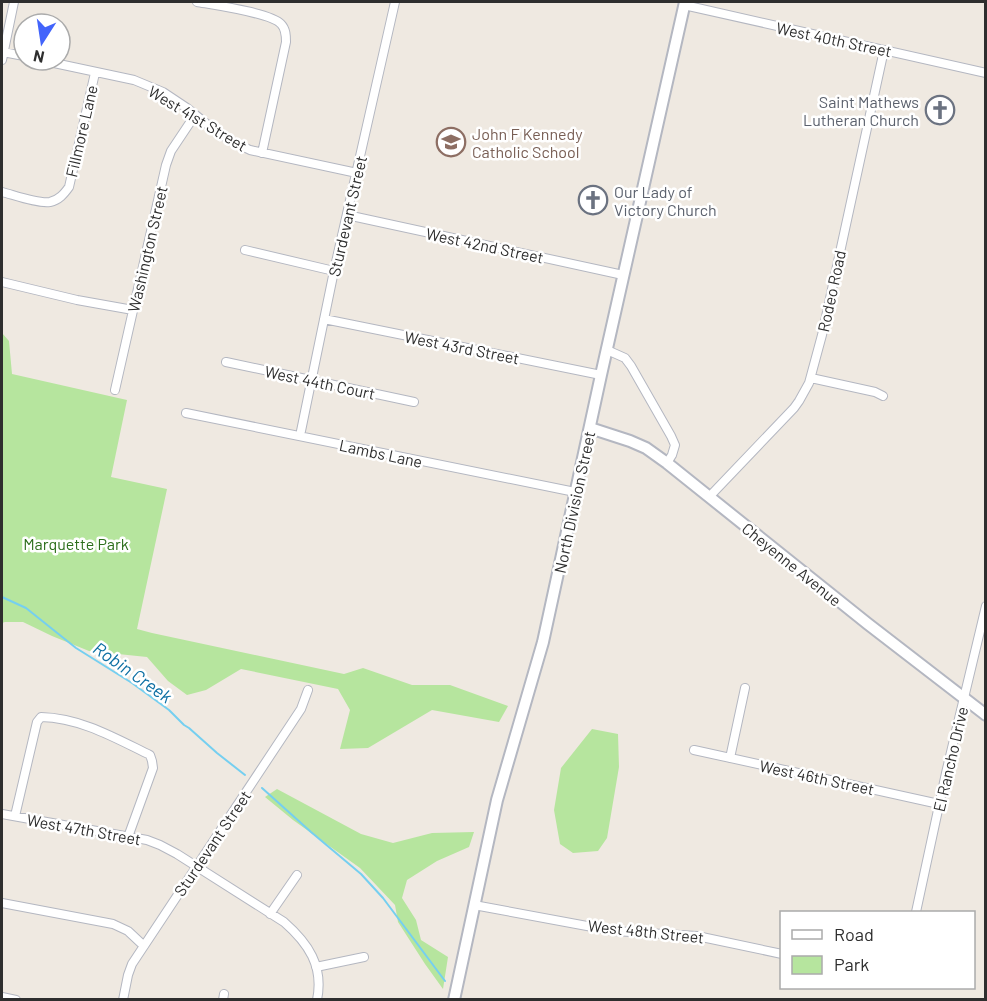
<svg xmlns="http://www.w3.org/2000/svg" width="987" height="1001" viewBox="0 0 987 1001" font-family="Barlow,sans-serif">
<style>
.green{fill:#b6e59e}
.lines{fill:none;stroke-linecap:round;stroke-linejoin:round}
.stream{stroke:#75cff0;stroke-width:2}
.street-casing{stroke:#b4b7c1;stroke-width:10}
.secondary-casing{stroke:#b4b7c1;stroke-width:14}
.street{stroke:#fff;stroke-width:8}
.secondary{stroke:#fff;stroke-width:10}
.labels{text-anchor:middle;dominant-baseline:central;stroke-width:5;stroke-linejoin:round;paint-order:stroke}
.street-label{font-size:16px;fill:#2e2e2e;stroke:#fff}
.worship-label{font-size:16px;fill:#5b616d;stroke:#fff;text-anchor:end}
.education-label{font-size:16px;fill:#785e54;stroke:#fff;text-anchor:start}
.park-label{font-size:16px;fill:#2c6e1b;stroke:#fff}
.water-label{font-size:18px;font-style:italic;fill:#0d6fa3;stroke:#fff}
</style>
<rect width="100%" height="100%" fill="#efe9e1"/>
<path class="green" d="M 2,333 L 9,341 L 12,374 L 127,400 L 111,477 L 167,489 L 137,629 L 152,633 L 344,674 L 363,668 L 412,685 L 450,685 L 508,706 L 499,722 L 432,710 L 368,748 L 340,749 L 350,710 L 338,689 L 241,669 L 206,690 L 187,695 L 168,681 L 147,657 L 89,651 L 52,636 L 23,622 L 5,622 L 2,623 Z
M 592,729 L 618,734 L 619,767 L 607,838 L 598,851 L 573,853 L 560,844 L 554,810 L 561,768 Z
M 277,789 L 361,834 L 393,843 L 432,833 L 474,832 L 469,847 L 437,861 L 407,880 L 402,898 L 416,920 L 421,940 L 448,957 L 443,989 L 425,964 L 398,922 L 395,905 L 360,868 L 293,820 L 265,797 Z"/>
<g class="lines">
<path class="stream" d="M 2,597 L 26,608 L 76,648 L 132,683 L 169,710 L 184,725 L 189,728 L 217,753 L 245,775
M 262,788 L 311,832 L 361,874 L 383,898 L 445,981"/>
<g class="street-casing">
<path id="street" d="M 197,2 C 214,5 271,13 281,24 C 286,29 286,36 286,42 L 262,153
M 684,5 L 986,73
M 3,52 L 24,56
M 2,60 L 14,2
M 40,60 L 134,80 L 163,92 L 187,108 L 214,130 L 233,142 L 250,150 L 357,173
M 2,192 C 14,195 38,204 50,202 C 59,200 64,194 69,187 L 95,73
M 347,215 L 623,275
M 245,250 L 334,271
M 2,282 L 77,300 L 133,310
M 324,319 L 601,375
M 607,350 L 625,358 L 631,366 L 671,436 L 675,445 L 672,455 L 667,463
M 226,362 L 414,402
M 811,378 L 875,392 L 883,396
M 115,390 L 166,165 L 171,151 L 195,115
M 186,413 L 575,492
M 301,431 L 334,271 L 395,2
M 709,497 L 794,408 L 799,401 L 809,383 L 822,335 L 884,50
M 694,750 L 939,804
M 730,758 L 745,688
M 2,814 L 147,840 L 160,845 L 177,854 L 284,922 C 308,943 324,966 317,1000
M 15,816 L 37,722 L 41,717 C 81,718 115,738 150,755 L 152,761 L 153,768 L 128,837
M 2,903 L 113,924 L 128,931 L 144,946
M 474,905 L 614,931 L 697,936 L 782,954
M 916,912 L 946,773 L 986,606
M 270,914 L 297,875
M 316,967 L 364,957
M 2,997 L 16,1000
M 123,1000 L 128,975 L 132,964 L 301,709 L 308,690
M 223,1000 L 224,994"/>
</g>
<g class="secondary-casing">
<path id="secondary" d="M 590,428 L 630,441 L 646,448 L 667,463 L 868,624 L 986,715
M 454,1000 L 497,800 L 543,642 L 601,375 L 685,2"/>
</g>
<use href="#street" class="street"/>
<use href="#secondary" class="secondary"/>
</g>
<defs>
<g id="church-ring" transform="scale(1.5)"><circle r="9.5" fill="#fff" stroke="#6b7280" stroke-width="1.5"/><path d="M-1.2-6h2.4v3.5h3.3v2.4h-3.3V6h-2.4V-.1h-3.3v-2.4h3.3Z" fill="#6b7280"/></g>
<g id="school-ring" transform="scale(1.5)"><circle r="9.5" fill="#fff" stroke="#8d6e63" stroke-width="1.5"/><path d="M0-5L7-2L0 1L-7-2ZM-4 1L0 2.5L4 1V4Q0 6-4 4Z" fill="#8d6e63"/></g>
</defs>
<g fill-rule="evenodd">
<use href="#church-ring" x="940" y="110"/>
<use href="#school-ring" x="451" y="142"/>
<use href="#church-ring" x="593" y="200"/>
</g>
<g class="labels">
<g class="street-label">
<text transform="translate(834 39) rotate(12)">West 40th Street</text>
<text transform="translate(198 118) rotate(31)">West 41st Street</text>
<text transform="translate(81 131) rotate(-77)">Fillmore Lane</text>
<text transform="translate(347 216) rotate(-77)">Sturdevant Street</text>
<text transform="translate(485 245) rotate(12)">West 42nd Street</text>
<text transform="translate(147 249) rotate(-77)">Washington Street</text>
<text transform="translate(831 291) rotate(-78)">Rodeo Road</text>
<text transform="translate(462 347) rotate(11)">West 43rd Street</text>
<text transform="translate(320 382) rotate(12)">West 44th Court</text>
<text transform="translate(381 453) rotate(12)">Lambs Lane</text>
<text transform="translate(574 502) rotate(-78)">North Division Street</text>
<text transform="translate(792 564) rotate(39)">Cheyenne Avenue</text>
<text transform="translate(950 759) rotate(-77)">El Rancho Drive</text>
<text transform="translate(817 777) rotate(12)">West 46th Street</text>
<text transform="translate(84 829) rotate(10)">West 47th Street</text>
<text transform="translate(212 843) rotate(-56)">Sturdevant Street</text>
<text transform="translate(646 931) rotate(6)">West 48th Street</text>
</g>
<g class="worship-label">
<text x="919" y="101">Saint Mathews<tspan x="919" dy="18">Lutheran Church</tspan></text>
<text x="614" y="191" text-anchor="start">Our Lady of<tspan x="614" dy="18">Victory Church</tspan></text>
</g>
<g class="education-label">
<text x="472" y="133">John F Kennedy<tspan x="472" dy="18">Catholic School</tspan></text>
</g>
<g class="park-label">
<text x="76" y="543">Marquette Park</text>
</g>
<g class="water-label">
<text transform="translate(133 672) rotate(35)">Robin Creek</text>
</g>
</g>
<rect width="987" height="1001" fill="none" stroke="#2e2e2e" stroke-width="6"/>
<rect x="780" y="911" width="195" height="78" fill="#ffffff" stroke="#ababab" stroke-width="1.5"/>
<rect x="792" y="930" width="30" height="9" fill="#ffffff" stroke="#ababab" stroke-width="1.5"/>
<text x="834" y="941" font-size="18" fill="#2e2e2e">Road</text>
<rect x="792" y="956" width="30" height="18" fill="#b6e59e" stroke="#ababab" stroke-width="1.5"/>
<text x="834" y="971" font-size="18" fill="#2e2e2e">Park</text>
<g transform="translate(42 42) rotate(192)"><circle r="28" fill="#ffffff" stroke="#ababab" stroke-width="1.5"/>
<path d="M0-4.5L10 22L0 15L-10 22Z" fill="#4264fb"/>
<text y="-9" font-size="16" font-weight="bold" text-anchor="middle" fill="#2e2e2e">N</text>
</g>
</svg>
